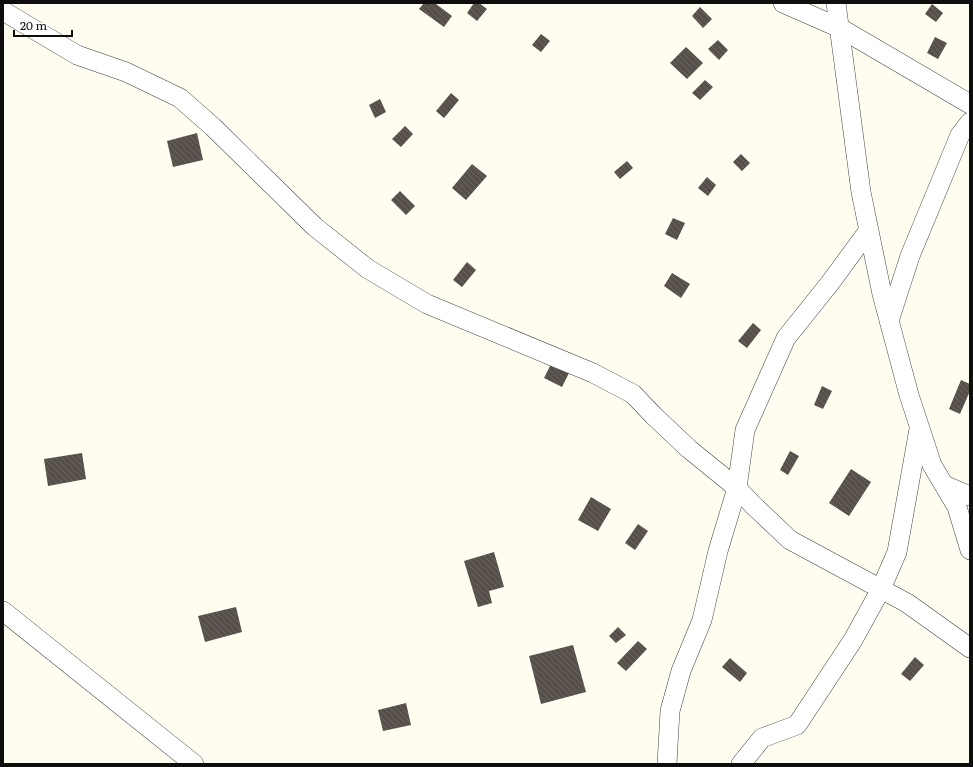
<svg xmlns="http://www.w3.org/2000/svg" width="973" height="767" viewBox="0 0 973 767" font-family="Literata,serif">
<style>
.building{fill:url(#building-back-hatch)}
.lines{fill:none;stroke-linecap:round;stroke-linejoin:round}
.street-casing{stroke:#414141;stroke-width:20}
.street{stroke:#fff;stroke-width:19}
</style>
<defs>
<pattern id="building-back-hatch" width="6" height="6" patternUnits="userSpaceOnUse"><rect width="6" height="6" fill="#574f4a"/><path d="M-1 5l2 2M0 0l6 6M5-1l2 2" fill="none" stroke="#6a6460"/></pattern>
</defs>
<rect width="100%" height="100%" fill="#fffcf0"/>
<path class="building" d="M 424,3 L 437,3 L 436,4 L 452,16 L 444,27 L 419,9 Z
M 474,3 L 479,3 L 487,9 L 477,21 L 467,13 Z
M 932,4 L 943,13 L 936,22 L 925,14 Z
M 700,7 L 712,19 L 703,28 L 692,16 Z
M 541,34 L 550,41 L 541,52 L 532,45 Z
M 935,37 L 947,43 L 938,59 L 927,53 Z
M 718,40 L 728,50 L 719,60 L 708,49 Z
M 686,47 L 703,63 L 687,79 L 670,63 Z
M 705,80 L 713,87 L 700,100 L 692,93 Z
M 451,93 L 459,100 L 444,118 L 436,111 Z
M 380,99 L 386,112 L 375,118 L 369,105 Z
M 405,126 L 413,134 L 401,147 L 392,139 Z
M 197,133 L 203,160 L 173,167 L 167,141 Z
M 741,154 L 750,163 L 742,171 L 733,162 Z
M 627,161 L 633,168 L 620,179 L 614,172 Z
M 472,164 L 487,176 L 466,200 L 452,188 Z
M 707,177 L 716,185 L 708,196 L 698,188 Z
M 400,191 L 415,206 L 406,215 L 391,200 Z
M 673,218 L 685,223 L 677,240 L 665,234 Z
M 467,262 L 476,270 L 462,287 L 453,280 Z
M 672,273 L 690,284 L 681,298 L 664,286 Z
M 753,323 L 761,330 L 747,348 L 738,341 Z
M 551,364 L 569,373 L 562,387 L 544,378 Z
M 961,380 L 970,384 L 970,391 L 960,414 L 949,409 Z
M 822,386 L 832,391 L 823,409 L 814,405 Z
M 790,451 L 799,456 L 788,475 L 780,470 Z
M 82,453 L 86,479 L 48,486 L 44,459 Z
M 851,469 L 871,482 L 849,516 L 829,503 Z
M 591,497 L 611,509 L 598,531 L 578,520 Z
M 638,524 L 648,531 L 635,550 L 625,543 Z
M 494,552 L 504,587 L 489,591 L 492,603 L 478,607 L 464,561 Z
M 236,607 L 242,632 L 205,642 L 198,616 Z
M 618,627 L 626,635 L 616,643 L 609,636 Z
M 638,641 L 647,649 L 626,671 L 617,663 Z
M 573,645 L 586,692 L 541,704 L 529,656 Z
M 915,657 L 924,665 L 910,681 L 901,674 Z
M 730,658 L 747,673 L 740,682 L 722,667 Z
M 406,703 L 411,725 L 383,731 L 378,710 Z"/>
<g class="lines">
<g class="street-casing">
<path id="street" d="M 783,3 L 840,28 L 970,104
M 836,3 L 861,192 L 882,294 L 909,395 L 932,465 L 957,507 L 970,550
M 3,11 L 77,55 L 126,72 L 180,98 L 213,127 L 315,227 L 368,269 L 427,304 L 593,373 L 633,394 L 654,416 L 689,449 L 737,488 L 753,505 L 790,540 L 907,603 L 970,648
M 889,321 L 910,256 L 960,135 L 970,122
M 944,485 L 970,496
M 3,611 L 194,764
M 667,764 L 670,711 L 681,671 L 702,620 L 718,551 L 737,488 L 745,430 L 786,338 L 830,283 L 869,230
M 741,764 L 762,738 L 797,725 L 853,640 L 881,589 L 897,552 L 919,429"/>
</g>
<use href="#street" class="street"/>
</g>
<rect width="973" height="767" fill="none" stroke="#0e0e0e" stroke-width="8"/>
<path d="M14 30v6h58v-6" fill="none" stroke="#0e0e0e" stroke-width="2"/>
<text x="20" y="30" font-size="12" fill="#0e0e0e" stroke="#ffffff" stroke-width="3" paint-order="stroke">20 m</text>
</svg>
